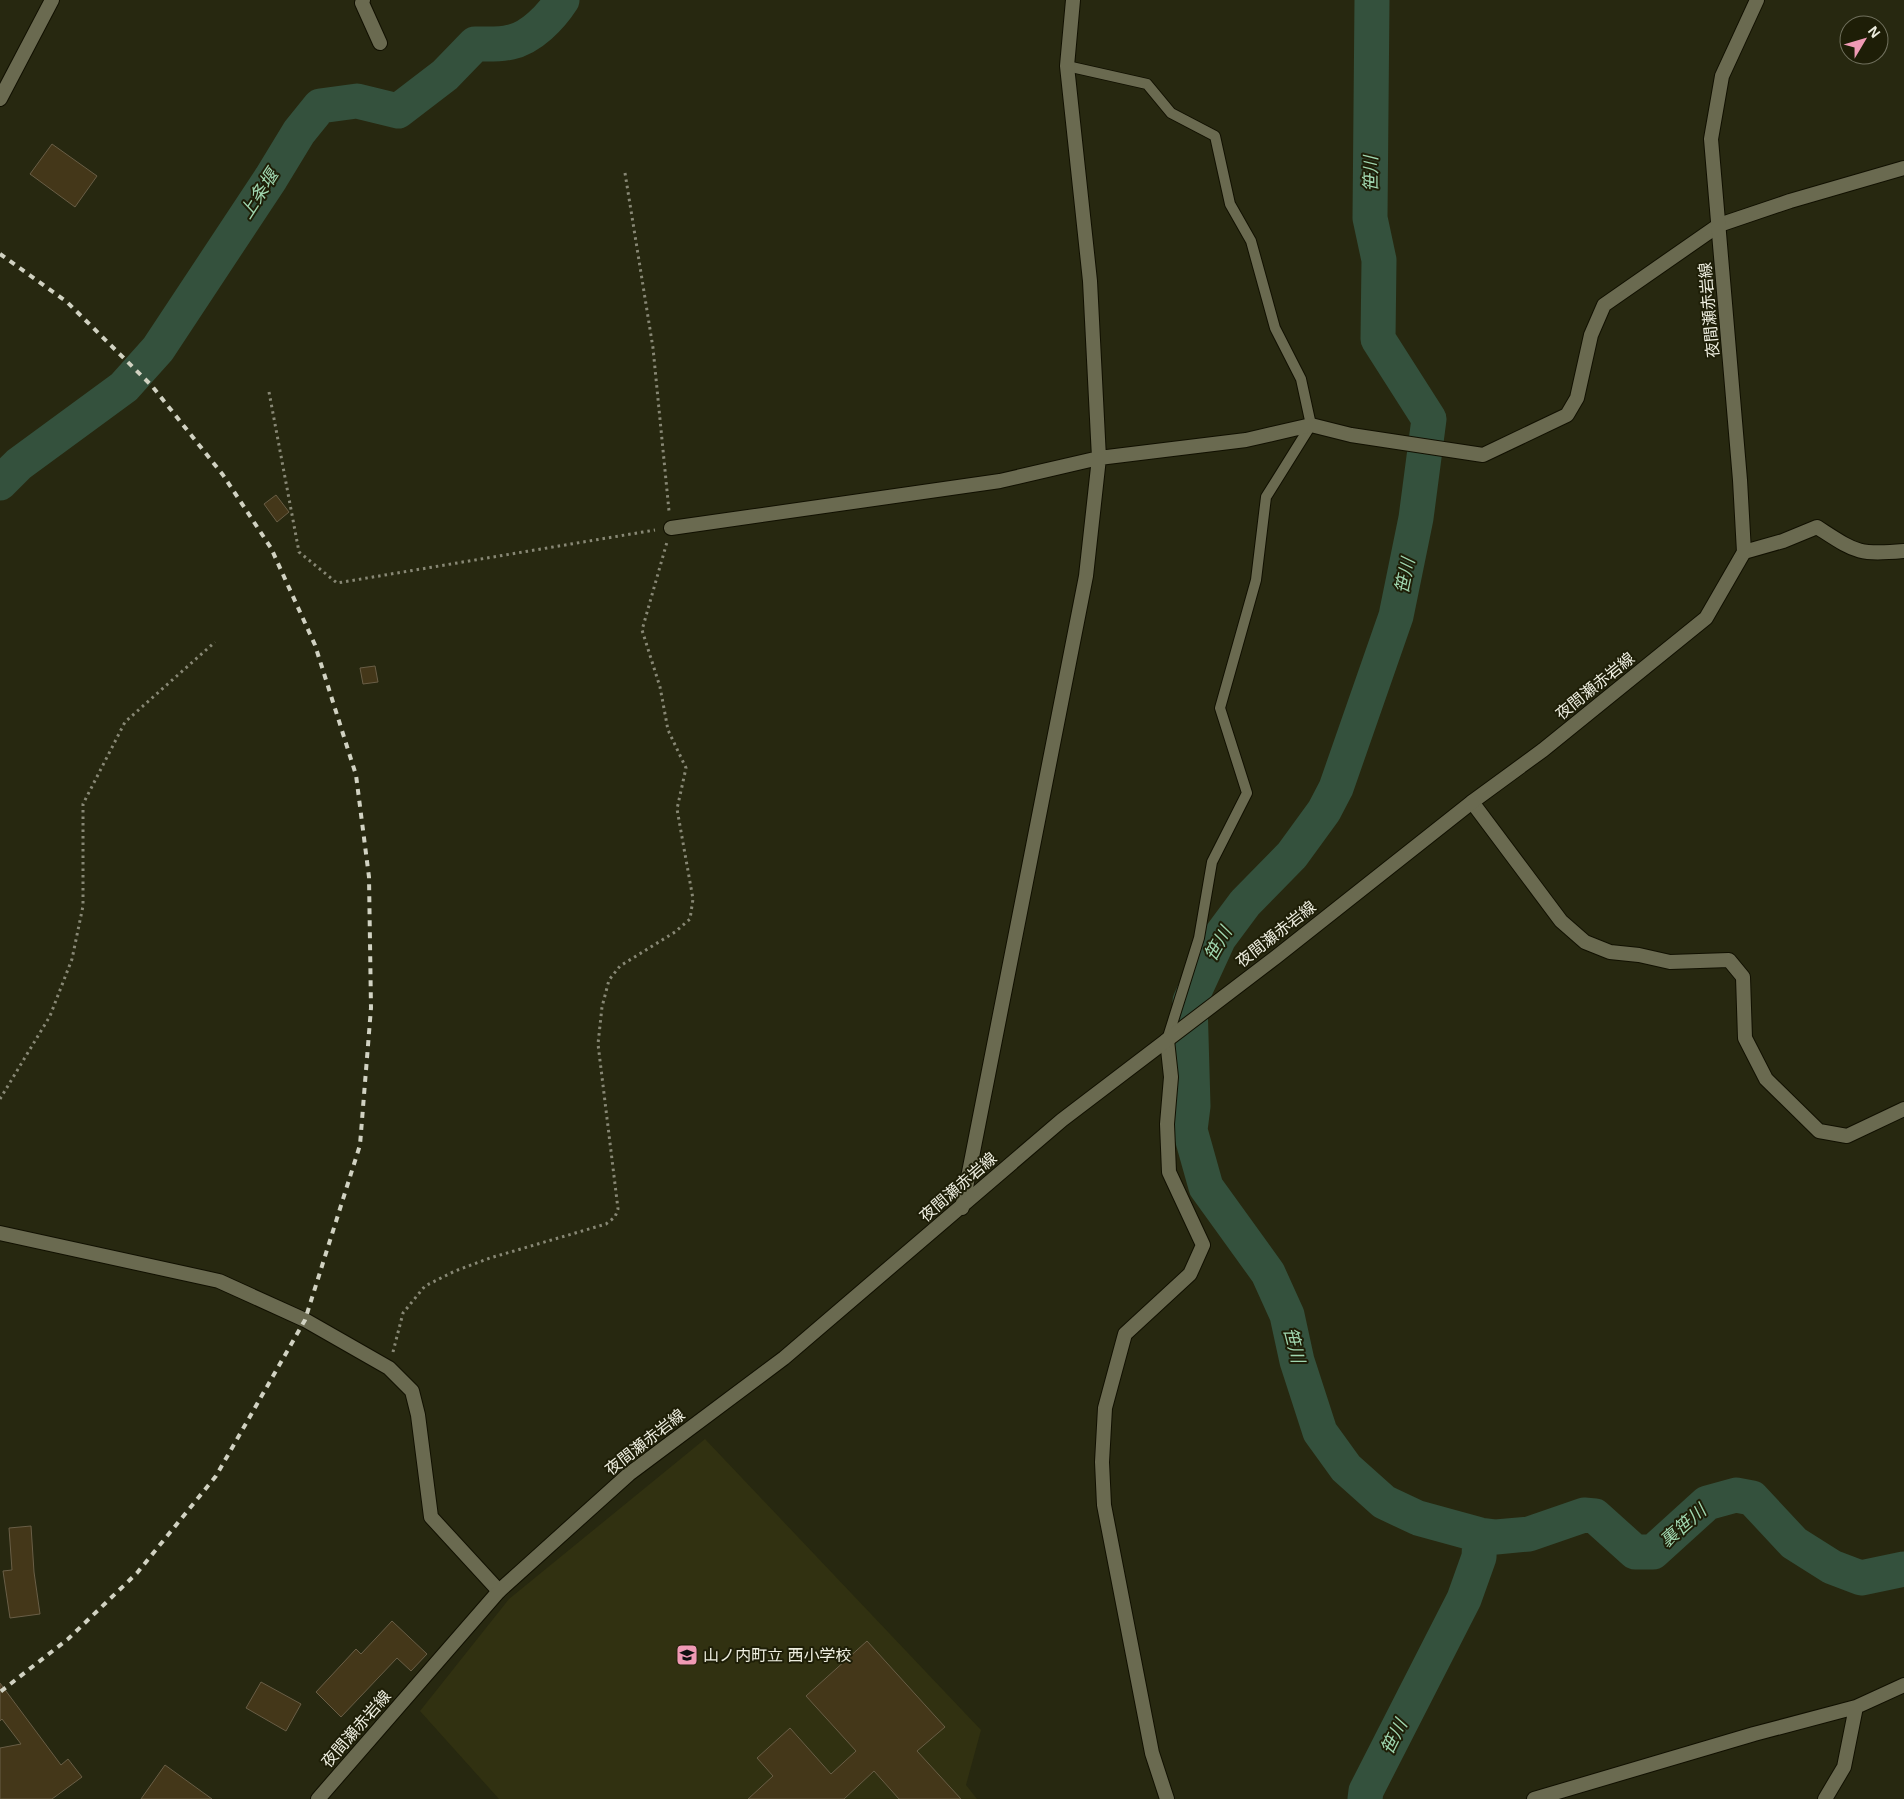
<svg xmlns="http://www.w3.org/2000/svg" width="1904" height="1799" viewBox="0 0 1904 1799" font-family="Helvetica,'Noto Sans JP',sans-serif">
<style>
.built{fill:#313111}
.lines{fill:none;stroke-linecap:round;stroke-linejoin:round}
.river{stroke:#34513d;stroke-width:35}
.building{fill:#443719;stroke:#695e46}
.service-casing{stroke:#111000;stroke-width:12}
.minor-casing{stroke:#111000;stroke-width:16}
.secondary-casing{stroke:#111000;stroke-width:16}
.path{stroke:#888875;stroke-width:3;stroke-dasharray:2.5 4;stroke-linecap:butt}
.service{stroke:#6a6a50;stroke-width:10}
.minor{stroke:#6a6a50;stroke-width:14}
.secondary{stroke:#6a6a50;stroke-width:14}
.rail{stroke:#d1d2c2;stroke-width:4;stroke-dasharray:6 6;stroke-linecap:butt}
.labels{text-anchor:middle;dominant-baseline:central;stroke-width:4;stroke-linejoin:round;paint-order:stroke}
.street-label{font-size:16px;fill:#eeeee0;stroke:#1e1e07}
.poi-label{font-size:16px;fill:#eeeee0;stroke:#1e1e07;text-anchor:start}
.water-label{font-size:18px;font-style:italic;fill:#a0d7b0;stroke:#1e1e07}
</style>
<rect width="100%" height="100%" fill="#272810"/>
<path class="built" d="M 705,1439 L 981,1730 L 966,1785 L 977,1799 L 499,1799 L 420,1711 L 509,1599 Z"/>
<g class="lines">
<path class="river" d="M 1372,0 L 1370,218 L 1379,260 L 1378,339 L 1429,419 L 1416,518 L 1396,616 L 1336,788 L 1324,811 L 1292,855 L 1245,903 L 1219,938 L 1190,1001 L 1193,1106 L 1190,1130 L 1206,1187 L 1268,1273 L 1287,1315 L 1297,1361 L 1320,1432 L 1346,1468 L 1384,1502 L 1418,1518 L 1480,1535 L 1496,1537 L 1529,1534 L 1584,1515 L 1595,1516 L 1635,1552 L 1653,1552 L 1707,1503 L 1736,1495 L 1752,1498 L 1794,1543 L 1832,1567 L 1861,1578 L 1904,1569
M 0,483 L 19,464 L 124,387 L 158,349 L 271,178 L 299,132 L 320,106 L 357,101 L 398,111 L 445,75 L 475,44 C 487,44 500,45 511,42 C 531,38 551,17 562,0
M 1365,1799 L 1366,1791 L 1464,1599 L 1479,1557 L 1480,1535"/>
</g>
<path class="building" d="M 52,144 L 97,176 L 75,207 L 30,174 Z
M 276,495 L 289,512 L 277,522 L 264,504 Z
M 375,666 L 378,682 L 363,684 L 360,668 Z
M 31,1526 L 34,1572 L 40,1614 L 10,1618 L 3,1571 L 12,1570 L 9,1528 Z
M 392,1621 L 427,1654 L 411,1671 L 397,1658 L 341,1717 L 316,1692 L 356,1649 L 361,1654 Z
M 867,1641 L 945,1727 L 917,1751 L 961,1799 L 899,1799 L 874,1771 L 844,1799 L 748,1799 L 773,1776 L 757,1758 L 790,1728 L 831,1774 L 856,1751 L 806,1696 Z
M 261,1682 L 301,1704 L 286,1731 L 246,1708 Z
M 0,1683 L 61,1765 L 68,1759 L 82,1777 L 52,1799 L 0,1799 L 0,1748 L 21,1744 L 2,1719 L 0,1721 Z
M 165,1765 L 212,1799 L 141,1799 Z"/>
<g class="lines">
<g class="service-casing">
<path id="service" d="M 1067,66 L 1147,84 L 1171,113 L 1215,136 L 1230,204 L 1251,241 L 1275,328 L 1301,379 L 1311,425 L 1266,497 L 1256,580 L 1220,708 L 1247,793 L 1212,862 L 1199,938 L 1167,1040"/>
</g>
<g class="minor-casing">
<path id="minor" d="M 363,0 L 362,3 L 380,43
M 0,99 L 52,0
M 671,528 L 1000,481 L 1099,458 L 1246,440 L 1311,425 L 1351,435 L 1483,455 L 1567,415 L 1577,398 L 1591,335 L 1604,305 L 1719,225 L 1790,201 L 1904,168
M 1744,552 L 1783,541 L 1817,527 C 1856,552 1857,555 1904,551
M 1472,802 L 1561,921 L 1585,942 L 1610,952 L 1639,955 L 1670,962 L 1729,960 L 1743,977 L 1745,1038 L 1766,1079 L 1819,1131 L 1847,1136 L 1904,1109
M 1167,1040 L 1171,1077 L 1167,1124 L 1169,1172 L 1203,1245 L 1190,1274 L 1125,1334 L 1105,1408 L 1102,1462 L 1104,1505 L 1152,1753 L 1167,1799
M 962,1208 L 1086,576 L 1099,458 L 1090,281 L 1067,66 L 1073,0
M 0,1233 L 219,1281 L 305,1320 L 389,1368 L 412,1391 L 418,1415 L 431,1517 L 499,1591
M 1534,1799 L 1754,1734 L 1856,1707 L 1904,1685
M 1825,1799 L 1844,1767 L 1856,1707"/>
</g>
<g class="secondary-casing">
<path id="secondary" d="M 318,1799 L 499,1591 L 629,1474 L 784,1358 L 1062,1120 L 1276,957 L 1472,802 L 1543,750 L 1706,618 L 1744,552 L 1740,480 L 1711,139 L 1722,76 L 1757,0"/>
</g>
<path class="path" d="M 625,173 L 653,348 L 669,511
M 269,392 L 299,552 L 337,583 L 655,530
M 0,1099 L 50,1016 L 72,959 L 83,906 L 83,804 L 125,722 L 215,642
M 393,1352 L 403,1313 L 425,1286 L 455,1271 L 490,1258 L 606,1224 L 615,1217 L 618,1209 L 598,1044 L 602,1007 L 609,980 L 620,966 L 675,932 L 690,919 L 693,899 L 677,809 L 686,768 L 668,730 L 660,687 L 642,630 L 667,542"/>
<use href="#service" class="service"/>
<use href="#minor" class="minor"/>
<use href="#secondary" class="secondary"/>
<path class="rail" d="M 0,254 L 67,302 L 152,386 L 223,475 L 271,548 L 315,645 L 356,775 L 369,877 L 371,1008 L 360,1145 L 305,1320 L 216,1476 L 137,1573 L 68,1639 L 0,1692"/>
</g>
<defs>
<g id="school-square" transform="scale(1.125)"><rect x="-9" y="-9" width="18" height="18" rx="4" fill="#f09ab5" stroke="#1e1e07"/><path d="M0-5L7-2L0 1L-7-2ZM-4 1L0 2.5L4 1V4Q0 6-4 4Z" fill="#111"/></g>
</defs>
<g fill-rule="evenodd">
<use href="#school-square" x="687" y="1655"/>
</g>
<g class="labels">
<g class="street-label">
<text transform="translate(1709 310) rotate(-95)">夜間瀬赤岩線</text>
<text transform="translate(1595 686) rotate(-39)">夜間瀬赤岩線</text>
<text transform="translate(1276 934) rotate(-38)">夜間瀬赤岩線</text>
<text transform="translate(958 1187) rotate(-41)">夜間瀬赤岩線</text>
<text transform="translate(645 1442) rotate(-38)">夜間瀬赤岩線</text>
<text transform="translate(356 1729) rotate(-49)">夜間瀬赤岩線</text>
</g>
<g class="poi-label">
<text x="703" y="1655">山ノ内町立 西小学校</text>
</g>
<g class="water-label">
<text transform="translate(1371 174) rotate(-90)">笹川</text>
<text transform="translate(259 194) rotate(-57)">上条堰</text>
<text transform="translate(1405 576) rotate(-78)">笹川</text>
<text transform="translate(1218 944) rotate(-60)">笹川</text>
<text transform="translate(1294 1345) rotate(76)">笹川</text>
<text transform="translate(1683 1526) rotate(-41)">裏笹川</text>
<text transform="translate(1394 1737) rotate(-63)">笹川</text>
</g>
</g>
<g transform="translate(1864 40) rotate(52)"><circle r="24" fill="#1e1e07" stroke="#71715e"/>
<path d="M0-4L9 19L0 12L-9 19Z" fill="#f09ab5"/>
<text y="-8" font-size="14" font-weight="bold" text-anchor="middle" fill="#eeeee0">N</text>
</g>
</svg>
